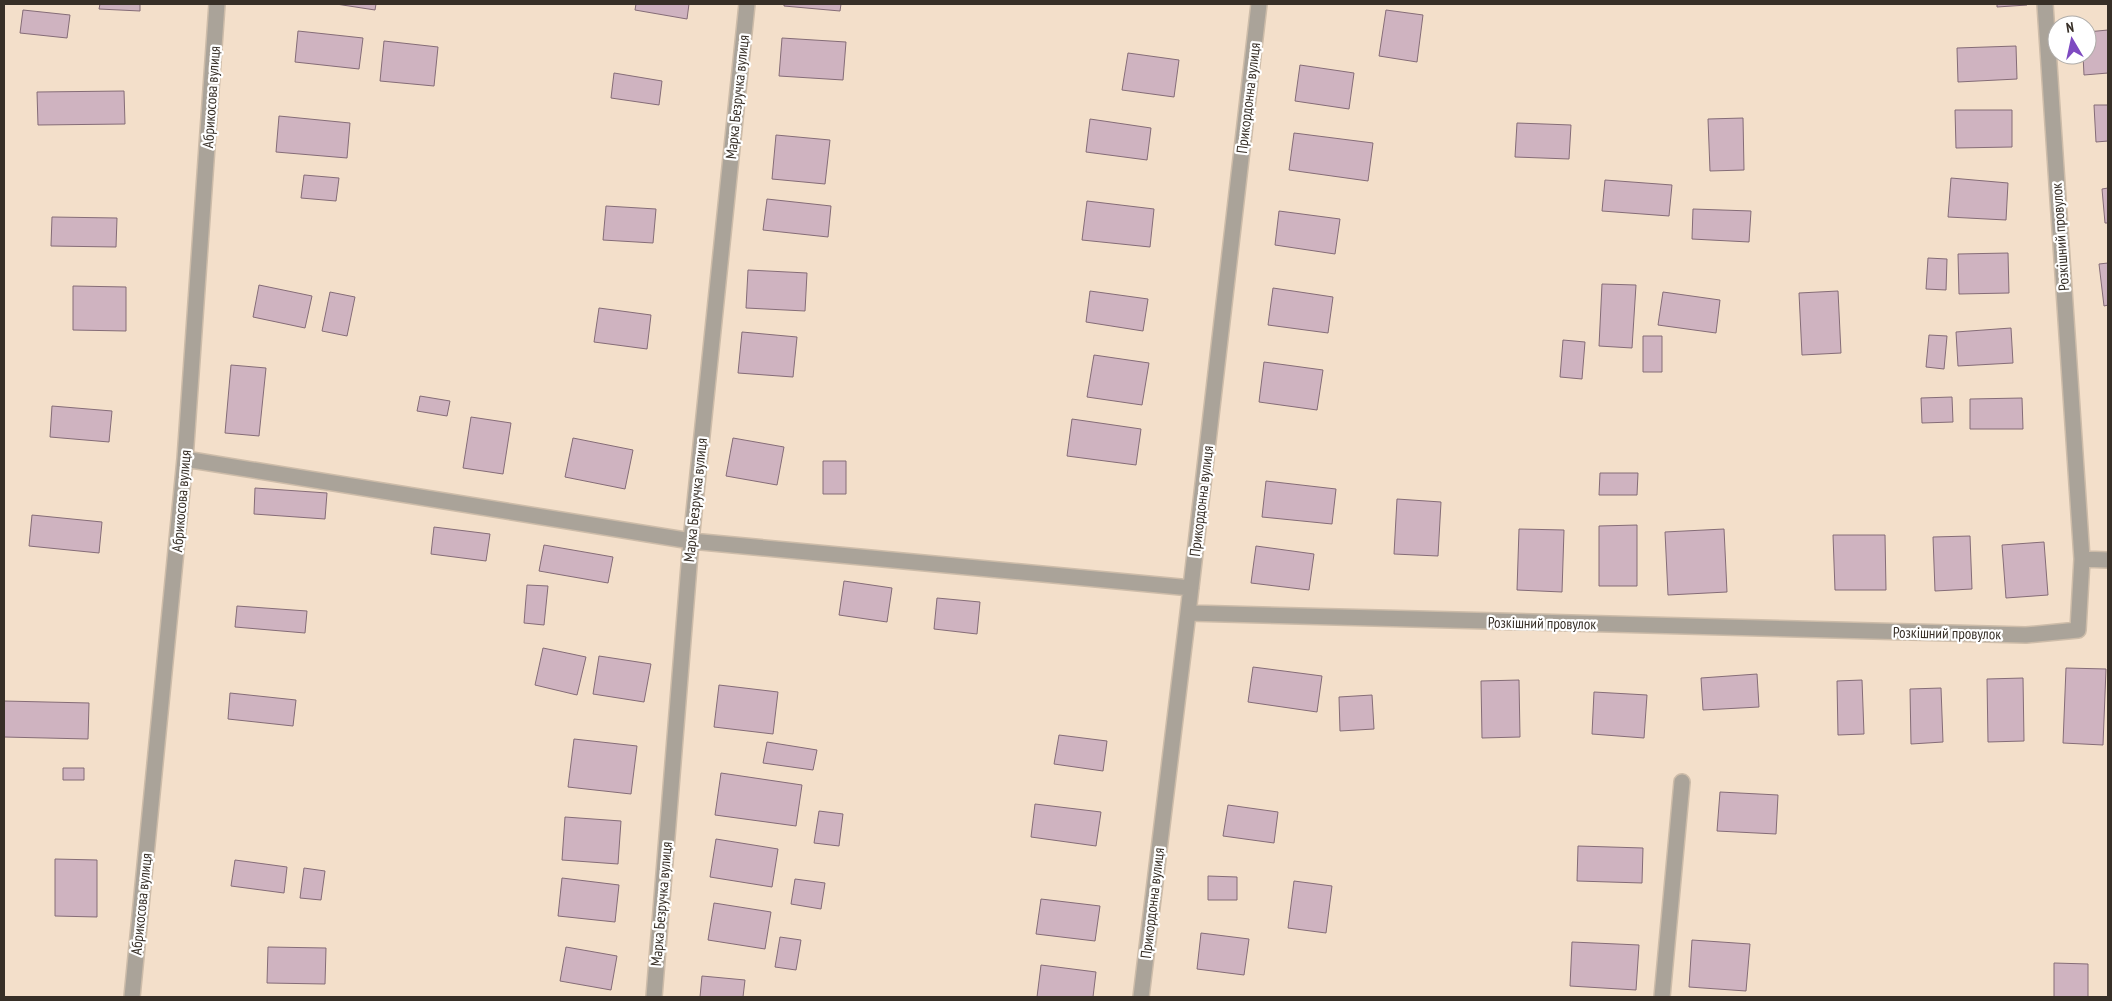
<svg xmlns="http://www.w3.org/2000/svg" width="2112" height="1001" viewBox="0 0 2112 1001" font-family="'PT Sans Narrow',sans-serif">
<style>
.building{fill:#cfb3c0;stroke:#856c77}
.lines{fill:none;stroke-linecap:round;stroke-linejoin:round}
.minor-casing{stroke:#cdbca9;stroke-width:18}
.minor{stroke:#aaa399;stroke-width:15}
.labels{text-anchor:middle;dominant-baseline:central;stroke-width:4.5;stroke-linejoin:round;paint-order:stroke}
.street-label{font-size:15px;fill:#372f27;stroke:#fff}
</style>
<rect width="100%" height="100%" fill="#f3dfca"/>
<path class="building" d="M 100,4 L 140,4 L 140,11 L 99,9 Z
M 336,4 L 376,4 L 375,10 Z
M 636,4 L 689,4 L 687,19 L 635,10 Z
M 784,4 L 841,4 L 840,11 L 784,6 Z
M 1997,4 L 2026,4 L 2027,5 L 1997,7 Z
M 23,10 L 70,15 L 67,38 L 20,33 Z
M 1386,10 L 1423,15 L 1417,62 L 1379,56 Z
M 2108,30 L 2108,73 L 2084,75 L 2083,55 L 2087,55 L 2087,32 Z
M 298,31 L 363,38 L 359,69 L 295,62 Z
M 782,38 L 846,42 L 843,80 L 779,76 Z
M 384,41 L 438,47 L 434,86 L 380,81 Z
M 2016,46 L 2017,79 L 1958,82 L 1957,48 Z
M 1128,53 L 1179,60 L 1174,97 L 1122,90 Z
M 1300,65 L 1354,73 L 1349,109 L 1295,101 Z
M 614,73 L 662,81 L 659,105 L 611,98 Z
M 124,91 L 125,124 L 38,125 L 37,92 Z
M 2094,105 L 2108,105 L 2108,141 L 2096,142 Z
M 1955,110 L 2012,110 L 2012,147 L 1956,148 Z
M 279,116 L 350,123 L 347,158 L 276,152 Z
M 1743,118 L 1744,170 L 1710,171 L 1708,119 Z
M 1090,119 L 1151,128 L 1147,160 L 1086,152 Z
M 1517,123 L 1571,125 L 1569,159 L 1515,157 Z
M 1294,133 L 1373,143 L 1368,181 L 1289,170 Z
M 776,135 L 830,140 L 825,184 L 772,179 Z
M 304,175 L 339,178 L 336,201 L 301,198 Z
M 1951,178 L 2008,183 L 2006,220 L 1948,217 Z
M 1605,180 L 1672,185 L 1669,216 L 1602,211 Z
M 2108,188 L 2108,223 L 2105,223 L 2102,189 Z
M 767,199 L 831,206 L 828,237 L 763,230 Z
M 1087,201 L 1154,209 L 1150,247 L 1082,240 Z
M 606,206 L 656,209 L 653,243 L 603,240 Z
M 1693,209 L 1751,211 L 1749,242 L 1692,239 Z
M 1279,211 L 1340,219 L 1335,254 L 1275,245 Z
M 52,217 L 117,218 L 116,247 L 51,246 Z
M 2008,253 L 2009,293 L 1959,294 L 1958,254 Z
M 1928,258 L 1947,259 L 1946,290 L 1926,289 Z
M 2108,263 L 2108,305 L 2104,306 L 2099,264 Z
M 748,270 L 807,273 L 805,311 L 746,308 Z
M 1602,284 L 1636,285 L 1632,348 L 1599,346 Z
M 259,285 L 312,296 L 305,328 L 253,317 Z
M 73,286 L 126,287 L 126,331 L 73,330 Z
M 1273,288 L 1333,297 L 1328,333 L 1268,325 Z
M 1090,291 L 1148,299 L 1143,331 L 1086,322 Z
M 1838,291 L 1841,353 L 1802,355 L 1799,293 Z
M 330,292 L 355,297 L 347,336 L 322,331 Z
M 1663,292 L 1720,300 L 1716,333 L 1658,325 Z
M 599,308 L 651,315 L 647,349 L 594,342 Z
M 2011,328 L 2013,363 L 1958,366 L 1956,332 Z
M 742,332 L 797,337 L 793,377 L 738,373 Z
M 1929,335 L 1947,336 L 1944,369 L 1926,367 Z
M 1643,336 L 1662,336 L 1662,372 L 1643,372 Z
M 1563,340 L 1585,342 L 1582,379 L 1560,377 Z
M 1094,355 L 1149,363 L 1142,405 L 1087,397 Z
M 1264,362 L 1323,370 L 1317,410 L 1259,402 Z
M 231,365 L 266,368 L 259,436 L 225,433 Z
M 420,396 L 450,401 L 447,416 L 417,411 Z
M 1952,397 L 1953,422 L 1922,423 L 1921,398 Z
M 2022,398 L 2023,429 L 1970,429 L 1970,399 Z
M 52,406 L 112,411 L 109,442 L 50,437 Z
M 471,417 L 511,423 L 503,474 L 463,468 Z
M 1072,419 L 1141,429 L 1136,465 L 1067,456 Z
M 573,438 L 633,450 L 625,489 L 565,477 Z
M 733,438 L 784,447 L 777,485 L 726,476 Z
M 823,461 L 846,461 L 846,494 L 823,494 Z
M 1600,473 L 1638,473 L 1637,495 L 1599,495 Z
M 1266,481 L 1336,489 L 1332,524 L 1262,517 Z
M 255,488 L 327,493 L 325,519 L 254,514 Z
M 1397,499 L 1441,502 L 1438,556 L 1394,554 Z
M 32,515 L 102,522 L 99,553 L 29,546 Z
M 1637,525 L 1637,586 L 1599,586 L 1599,526 Z
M 434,527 L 490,534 L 486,561 L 431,554 Z
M 1519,529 L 1564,530 L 1562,592 L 1517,590 Z
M 1724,529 L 1727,592 L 1668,595 L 1665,532 Z
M 1833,535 L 1885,535 L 1886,590 L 1835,590 Z
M 1970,536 L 1972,589 L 1935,591 L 1933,537 Z
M 2044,542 L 2048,595 L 2006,598 L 2002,545 Z
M 544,545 L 613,557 L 608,583 L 539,571 Z
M 1256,546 L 1314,554 L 1309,590 L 1251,583 Z
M 844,581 L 892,588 L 887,622 L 839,615 Z
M 527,585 L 548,586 L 544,625 L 524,623 Z
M 937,598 L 980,602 L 977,634 L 934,629 Z
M 237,606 L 307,611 L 305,633 L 235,627 Z
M 543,648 L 586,657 L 577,695 L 535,685 Z
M 599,656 L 651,664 L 644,702 L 593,694 Z
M 1253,667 L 1322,676 L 1317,712 L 1248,702 Z
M 2066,668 L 2106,669 L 2103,745 L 2063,743 Z
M 1757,674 L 1759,707 L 1703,710 L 1701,678 Z
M 2023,678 L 2024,741 L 1988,742 L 1987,679 Z
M 1519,680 L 1520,737 L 1482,738 L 1481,681 Z
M 1862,680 L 1864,734 L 1838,735 L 1837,681 Z
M 719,685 L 778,692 L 773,734 L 714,727 Z
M 1941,688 L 1943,742 L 1911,744 L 1910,689 Z
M 1594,692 L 1647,695 L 1644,738 L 1592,734 Z
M 230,693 L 296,700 L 293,726 L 228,719 Z
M 1372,695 L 1374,729 L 1340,731 L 1339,697 Z
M 4,701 L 89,703 L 88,739 L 4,737 Z
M 1059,735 L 1107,741 L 1103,771 L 1054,764 Z
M 574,739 L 637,746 L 631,794 L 568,787 Z
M 767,742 L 817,750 L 813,770 L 763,763 Z
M 63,768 L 84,768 L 84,780 L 63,780 Z
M 721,773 L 802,785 L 796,826 L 715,815 Z
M 1720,792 L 1778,795 L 1776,834 L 1717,831 Z
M 1035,804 L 1101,812 L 1096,846 L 1031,837 Z
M 1228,805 L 1278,812 L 1274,843 L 1223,836 Z
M 819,811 L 843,814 L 839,846 L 814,843 Z
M 565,817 L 621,821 L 618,864 L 562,860 Z
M 716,839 L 778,849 L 772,887 L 710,877 Z
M 1578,846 L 1643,848 L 1642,883 L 1577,881 Z
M 55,859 L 97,860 L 97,917 L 55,916 Z
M 235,860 L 287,867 L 284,893 L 231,886 Z
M 304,868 L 325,871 L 321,900 L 300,898 Z
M 1208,876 L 1237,877 L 1237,900 L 1208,900 Z
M 562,878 L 619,885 L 615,922 L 558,916 Z
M 795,879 L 825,883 L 821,909 L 791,904 Z
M 1294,881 L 1332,886 L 1326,933 L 1288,928 Z
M 1041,899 L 1100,906 L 1095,941 L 1036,934 Z
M 714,903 L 771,912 L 765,949 L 708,940 Z
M 1201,933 L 1249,939 L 1244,975 L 1197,969 Z
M 780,937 L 801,940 L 796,970 L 775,967 Z
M 1692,940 L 1750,944 L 1746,991 L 1689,987 Z
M 1572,942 L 1639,945 L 1636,990 L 1570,986 Z
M 268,947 L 326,948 L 325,984 L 267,983 Z
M 566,947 L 617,956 L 611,990 L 560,981 Z
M 2054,963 L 2088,964 L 2088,997 L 2054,997 Z
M 1041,965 L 1096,972 L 1093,997 L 1037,997 Z
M 702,976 L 745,980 L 743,997 L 700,997 Z"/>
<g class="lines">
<g class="minor-casing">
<path id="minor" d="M 185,459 L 691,541 L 1191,588
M 2082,559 L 2108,560
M 1188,613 L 2026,635 L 2078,630 L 2082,559 L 2045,4
M 132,997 L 185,459 L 217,4
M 654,997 L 691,541 L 747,4
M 1141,997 L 1188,613 L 1259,4
M 1662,997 L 1682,782"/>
</g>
<use href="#minor" class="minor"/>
</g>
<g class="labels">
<g class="street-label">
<text transform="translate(211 97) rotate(-86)">Абрикосова вулиця</text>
<text transform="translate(737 97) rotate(-84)">Марка Безручка вулиця</text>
<text transform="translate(1248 98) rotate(-83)">Прикордонна вулиця</text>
<text transform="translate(2060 237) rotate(-94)">Розкішний провулок</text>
<text transform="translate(695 500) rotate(-84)">Марка Безручка вулиця</text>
<text transform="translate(181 501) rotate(-85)">Абрикосова вулиця</text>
<text transform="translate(1201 501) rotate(-83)">Прикордонна вулиця</text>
<text transform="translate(1542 623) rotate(1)">Розкішний провулок</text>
<text transform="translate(1947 633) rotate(1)">Розкішний провулок</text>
<text transform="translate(1152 903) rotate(-83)">Прикордонна вулиця</text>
<text transform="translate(141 904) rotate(-84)">Абрикосова вулиця</text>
<text transform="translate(661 904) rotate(-85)">Марка Безручка вулиця</text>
</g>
</g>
<rect width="2112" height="1001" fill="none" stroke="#372f27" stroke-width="10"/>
<g transform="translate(2072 40) rotate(351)"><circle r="24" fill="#ffffff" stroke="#afaca9"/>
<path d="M0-4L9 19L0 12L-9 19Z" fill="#7e4ac1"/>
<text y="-8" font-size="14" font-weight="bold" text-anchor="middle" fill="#372f27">N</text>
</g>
</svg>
